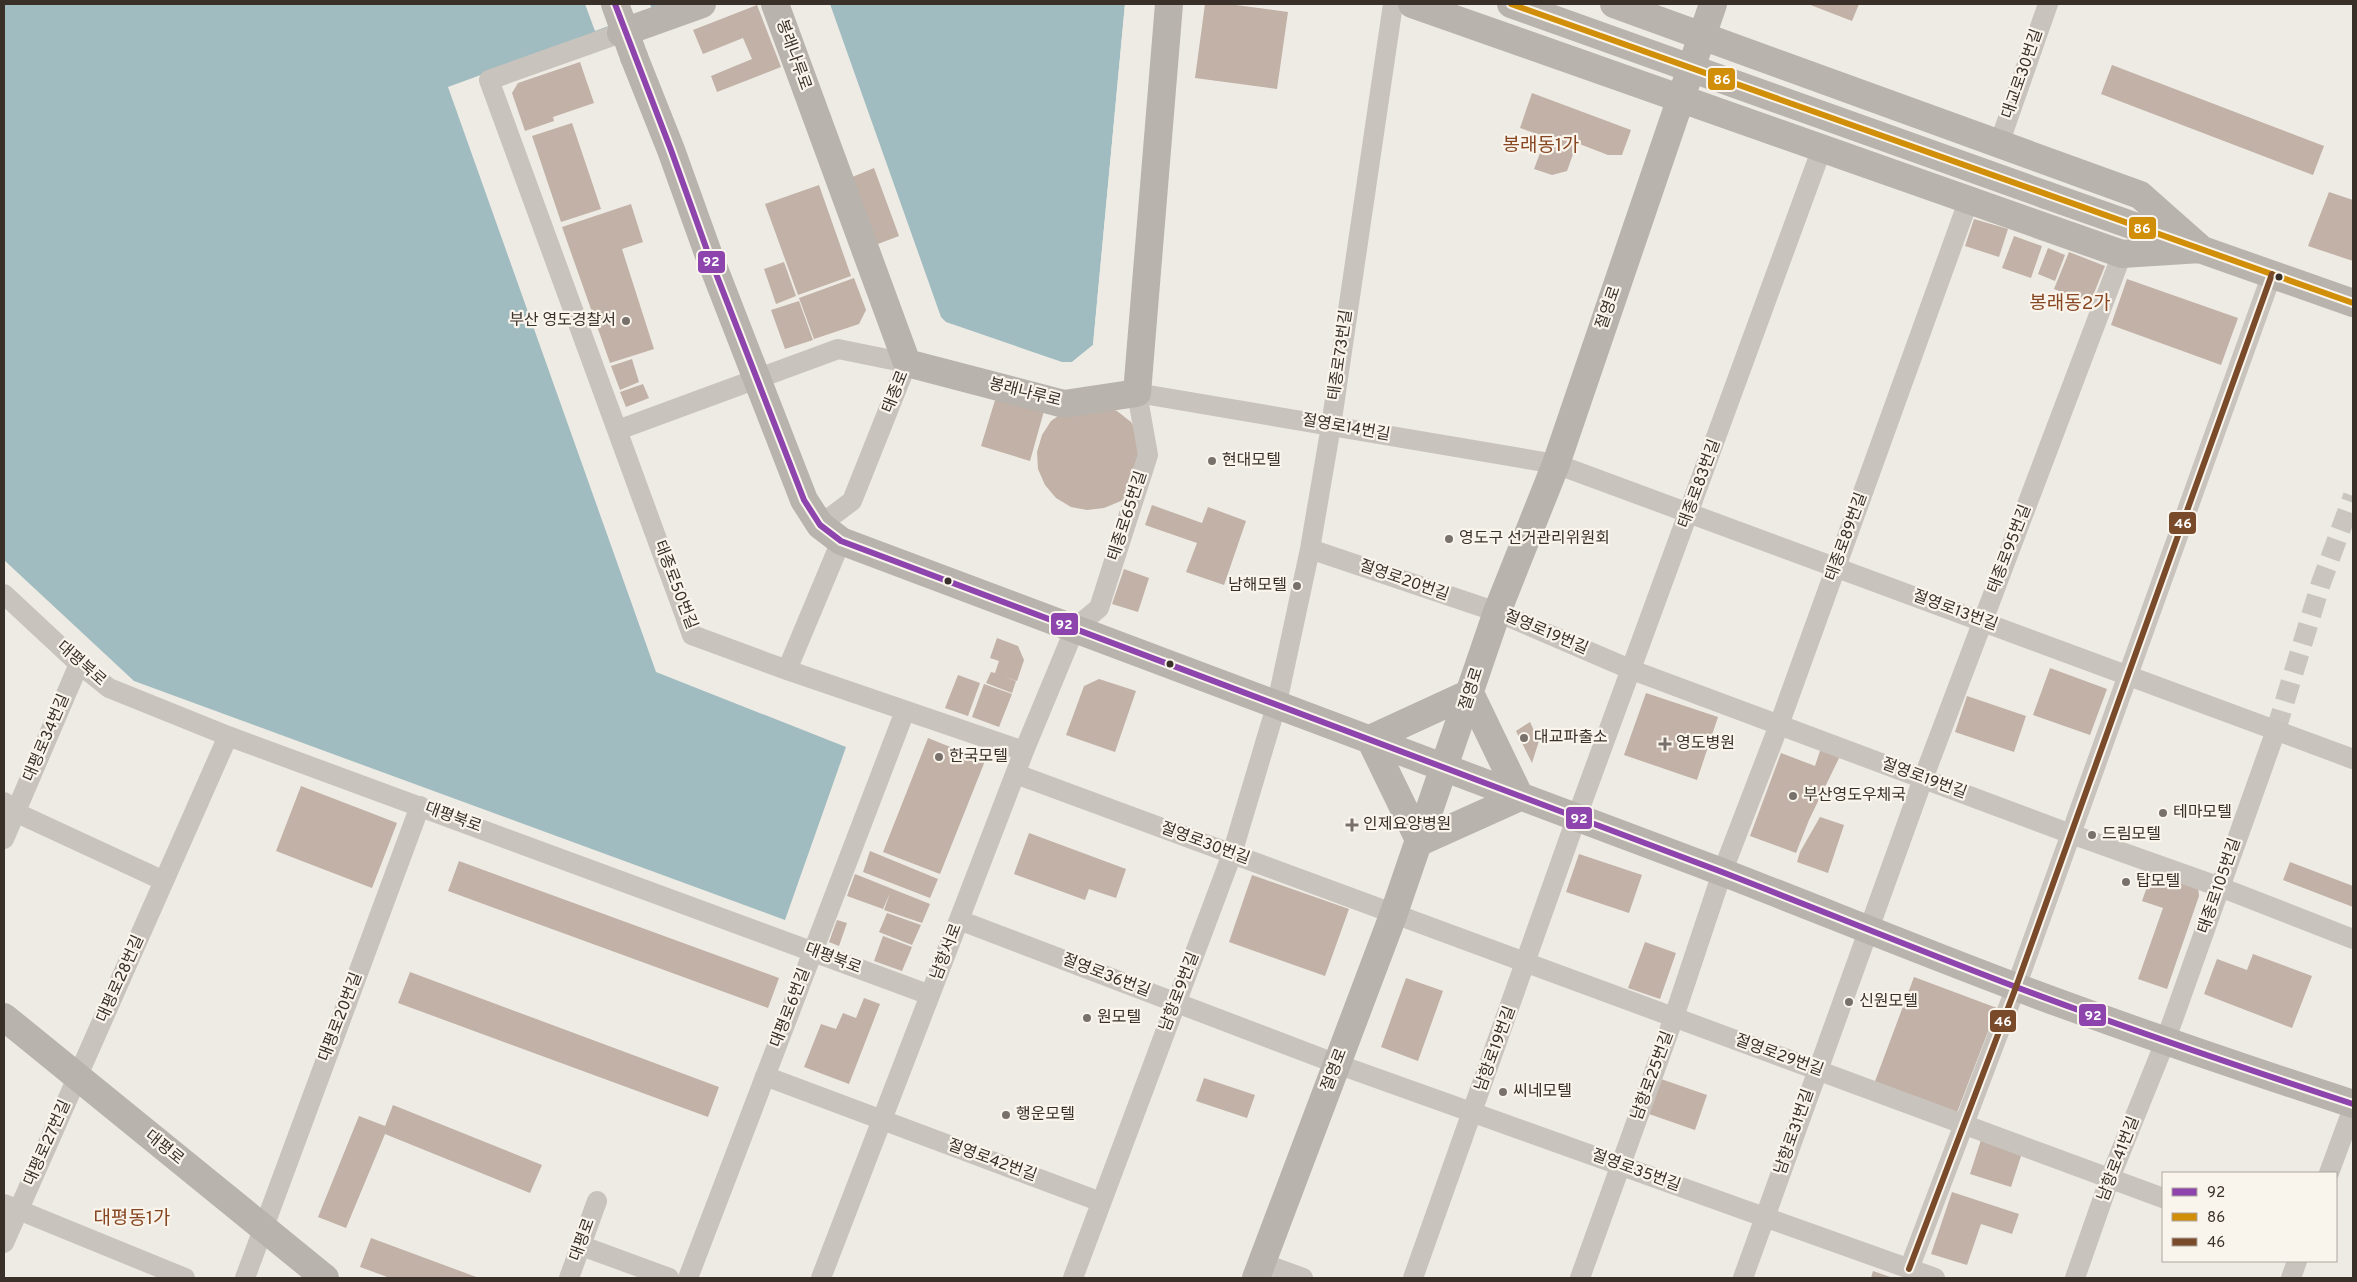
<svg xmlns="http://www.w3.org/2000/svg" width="2357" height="1282" viewBox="0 0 2357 1282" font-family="Overpass,'Noto Sans KR',sans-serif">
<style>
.water{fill:#a0bcc0}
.pier{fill:#eeebe4}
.building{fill:#c1b1a6}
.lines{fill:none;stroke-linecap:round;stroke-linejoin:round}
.street-tunnel{stroke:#cac6bf;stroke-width:20;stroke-dasharray:20 10;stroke-linecap:butt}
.street{stroke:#c8c3bc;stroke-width:20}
.secondary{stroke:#b8b3ad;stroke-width:28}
.secondary-bridge{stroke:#b8b3ad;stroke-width:28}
.bus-1-casing{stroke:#faf5ec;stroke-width:10}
.bus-2-casing{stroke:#faf5ec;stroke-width:10}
.bus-3-casing{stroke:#faf5ec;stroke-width:10}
.bus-1{stroke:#8e44ad;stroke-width:6}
.bus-2{stroke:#d18e08;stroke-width:6}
.bus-3{stroke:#7a4b2a;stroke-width:6}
.bus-dot{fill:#39302a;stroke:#faf5ec;stroke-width:2}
.poi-dot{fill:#78716b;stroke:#faf5ec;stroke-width:2}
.labels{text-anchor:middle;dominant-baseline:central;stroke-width:4.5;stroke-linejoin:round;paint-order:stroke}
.street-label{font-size:16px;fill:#39302a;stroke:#faf5ec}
.poi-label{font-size:16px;fill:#39302a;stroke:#faf5ec;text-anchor:start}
.quarter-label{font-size:19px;fill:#884723;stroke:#faf5ec}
.line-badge{stroke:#faf5ec;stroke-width:2}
.badge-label{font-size:14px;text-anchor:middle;font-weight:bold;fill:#fff}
</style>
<rect width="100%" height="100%" fill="#eeebe4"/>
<path class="water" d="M 4,4 L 674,4 L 448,87 L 656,672 L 846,747 L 785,920 L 134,681 L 4,560 Z
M 830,4 L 1125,4 L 1093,345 L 1072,362 L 1062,362 L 946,322 L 941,317 Z"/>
<path class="pier" d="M 585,4 L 650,4 L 652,10 L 595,31 Z
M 1125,4 L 1127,4 L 1095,345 L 1091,352 L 1076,363 L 1072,362 L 1093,345 Z"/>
<path class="building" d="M 1205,4 L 1228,4 L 1288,12 L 1277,89 L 1195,78 Z
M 1808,4 L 1859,4 L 1852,21 Z
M 757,5 L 781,67 L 717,92 L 711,76 L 752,59 L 743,38 L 703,54 L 693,30 Z
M 580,62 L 594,103 L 553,117 L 554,121 L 525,131 L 512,93 L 518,83 Z
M 2112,65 L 2324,146 L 2313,175 L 2101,94 Z
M 1532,93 L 1631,130 L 1622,155 L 1608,155 L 1577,143 L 1567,171 L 1552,175 L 1534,169 L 1546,137 L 1520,128 Z
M 572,123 L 601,209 L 561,222 L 532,136 Z
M 874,168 L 899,236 L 870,247 L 845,180 Z
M 819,185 L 851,276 L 798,295 L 765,204 Z
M 2329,192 L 2353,200 L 2353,261 L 2308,246 Z
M 631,204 L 643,242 L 622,249 L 654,349 L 610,363 L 562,227 Z
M 1974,219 L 2008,229 L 1999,257 L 1965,246 Z
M 2014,236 L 2042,246 L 2031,278 L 2002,268 Z
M 2048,248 L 2065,255 L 2055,281 L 2038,274 Z
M 2069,252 L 2105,266 L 2090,303 L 2054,289 Z
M 784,262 L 796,296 L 776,304 L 764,269 Z
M 854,278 L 866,310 L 859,324 L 814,339 L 799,298 Z
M 2127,279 L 2238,318 L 2221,365 L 2111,325 Z
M 799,301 L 813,340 L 785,349 L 771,310 Z
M 632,359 L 639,382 L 620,390 L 611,366 Z
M 643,384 L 649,398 L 626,407 L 620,392 Z
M 996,397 L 1044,411 L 1030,461 L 981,446 Z
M 1100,405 L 1117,411 L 1131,422 L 1140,437 L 1134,489 L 1121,501 L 1104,508 L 1087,510 L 1071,507 L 1056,498 L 1045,485 L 1038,469 L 1037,452 L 1042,435 L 1051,421 L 1065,411 Z
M 1152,505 L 1202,523 L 1208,507 L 1246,521 L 1224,585 L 1186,572 L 1197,543 L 1145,525 Z
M 1124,569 L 1149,578 L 1138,612 L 1112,604 Z
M 997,638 L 1018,646 L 1024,660 L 1017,681 L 1003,676 L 1016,681 L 1012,693 L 986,683 L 991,672 L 995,673 L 999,661 L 990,658 Z
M 2050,668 L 2107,689 L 2090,735 L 2033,715 Z
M 958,675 L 980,683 L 968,716 L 945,708 Z
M 1099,679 L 1136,691 L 1115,752 L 1066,735 L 1084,686 Z
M 984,684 L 1012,694 L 999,727 L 972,717 Z
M 1646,693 L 1718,717 L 1697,780 L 1624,755 Z
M 1967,696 L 2026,716 L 2014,752 L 1955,732 Z
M 1530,722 L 1539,741 L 1532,763 L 1516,731 Z
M 928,738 L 985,761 L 940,874 L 883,852 Z
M 1821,748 L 1841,754 L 1809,820 L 1796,853 L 1750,836 L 1781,753 L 1815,766 Z
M 301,786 L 397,823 L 372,888 L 276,851 Z
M 1820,817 L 1844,825 L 1828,873 L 1797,862 L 1800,852 Z
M 1029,833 L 1126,869 L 1116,898 L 1089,889 L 1085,900 L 1014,874 Z
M 870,851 L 938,879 L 930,898 L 863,872 Z
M 1579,854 L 1642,875 L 1629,913 L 1566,892 Z
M 459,861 L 779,978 L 768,1008 L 448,891 Z
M 2290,862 L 2353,886 L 2353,907 L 2283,880 Z
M 2153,870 L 2198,886 L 2199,896 L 2167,989 L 2138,979 L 2163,908 L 2142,901 Z
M 855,874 L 930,904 L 922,923 L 884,910 L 890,893 L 883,909 L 847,896 Z
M 1252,875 L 1349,909 L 1325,976 L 1229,942 Z
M 887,913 L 921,925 L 912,945 L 879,932 Z
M 837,920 L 847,923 L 839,946 L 829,942 Z
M 883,936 L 912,947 L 902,971 L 874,961 Z
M 1645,942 L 1676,953 L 1660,999 L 1628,988 Z
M 2253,954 L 2312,976 L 2292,1028 L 2204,994 L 2217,959 L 2247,970 Z
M 410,972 L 719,1087 L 708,1117 L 398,1003 Z
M 1914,977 L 1997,1008 L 1956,1115 L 1874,1084 Z
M 1406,978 L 1443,991 L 1418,1061 L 1381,1047 Z
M 864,998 L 880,1004 L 849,1084 L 804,1067 L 821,1024 L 836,1029 L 843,1013 L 856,1018 Z
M 1204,1078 L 1255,1095 L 1247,1118 L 1196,1101 Z
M 1661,1079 L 1707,1095 L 1695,1130 L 1649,1114 Z
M 393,1105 L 542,1165 L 530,1193 L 385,1134 L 346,1228 L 318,1217 L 359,1116 L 385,1126 Z
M 1981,1140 L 2022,1153 L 2011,1187 L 1970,1174 Z
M 1952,1192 L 2019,1214 L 2012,1234 L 1981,1224 L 1967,1265 L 1931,1254 Z
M 371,1238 L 479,1278 L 390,1278 L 360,1267 Z
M 1873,1271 L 1893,1278 L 1871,1278 Z"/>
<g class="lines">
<path class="street-tunnel" d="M 2276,730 L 2321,583 L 2353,496"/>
<path class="street" d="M 621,33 L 489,80 L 692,635 L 787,670 L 1024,751
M 1999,144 L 2048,4
M 618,430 L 838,349 L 907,363 L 852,501 L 820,525
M 1310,549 L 1497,612 L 1632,670 L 2071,834 L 2220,887 L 2353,939
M 4,594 L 79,664 L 109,688 L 228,736 L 930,995
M 787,670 L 841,541
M 1016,774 L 2163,1198
M 4,802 L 15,812 L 164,881
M 4,839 L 79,664
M 959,920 L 1337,1064 L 1935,1278
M 765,1076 L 1101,1202
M 2329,1173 L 2353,1108
M 4,1204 L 185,1278
M 4,1243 L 228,736
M 582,1246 L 669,1278
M 1262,1263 L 1303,1278
M 1909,1269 L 2016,987 L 2272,274
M 245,1278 L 420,806
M 569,1278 L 597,1201
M 688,1278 L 905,711
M 821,1278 L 1024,751 L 1075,628 L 1099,608 L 1148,455 L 1137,393 L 1556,464 L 2353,759
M 1073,1278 L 1232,854 L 1277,703 L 1310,549 L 1331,426 L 1393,4
M 1413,1278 L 1576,819 L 1822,148
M 1580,1278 L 1674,1017 L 1722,873 L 1779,725 L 1969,199
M 1743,1278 L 1923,779 L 2122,254
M 2075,1278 L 2110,1178 L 2165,1042 L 2276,730
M 2291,1278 L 2297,1261"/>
<path class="secondary" d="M 775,4 L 907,363 L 1064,404 L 1137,393 L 1169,4
M 1412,4 L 2122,254 L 2201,249
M 1614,4 L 2140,195 L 2201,249
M 621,33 L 702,4
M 634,57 L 671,150 L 708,253 L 804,500 L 820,525 L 841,541 C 1135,650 1428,762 1722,872 C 1820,910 1918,950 2016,987 C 2128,1029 2240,1067 2353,1104
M 2046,195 L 2353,303
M 1470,693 L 1520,797
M 1370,739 L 1420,842
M 1370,739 L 1470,693
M 1420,842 L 1520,797
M 4,1017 L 325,1278
M 1256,1278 L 1394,913 L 1497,612 L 1556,464 L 1713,4"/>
<path class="secondary-bridge" d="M 615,4 L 634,57
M 1511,4 L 2046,195"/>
<g class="bus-1-casing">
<path id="bus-1" d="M 615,4 L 671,150 L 708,253 L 804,500 L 820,525 L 841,541 C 1135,650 1428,762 1722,872 C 1820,910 1918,950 2016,987 C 2128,1029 2240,1067 2353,1104"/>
</g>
<g class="bus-2-casing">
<path id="bus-2" d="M 1511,4 L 2353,303"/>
</g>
<g class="bus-3-casing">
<path id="bus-3" d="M 1909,1269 L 2016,987 L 2272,274"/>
</g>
<use href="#bus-1" class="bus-1"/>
<use href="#bus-2" class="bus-2"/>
<use href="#bus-3" class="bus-3"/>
</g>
<g class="bus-dot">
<circle cx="2279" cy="277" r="4.5"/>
<circle cx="948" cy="581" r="4.5"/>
<circle cx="1170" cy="664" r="4.5"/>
</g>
<g class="poi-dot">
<circle cx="626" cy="321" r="5"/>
<circle cx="1212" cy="461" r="5"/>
<circle cx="1449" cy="539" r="5"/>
<circle cx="1297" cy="586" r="5"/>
<circle cx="1524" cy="738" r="5"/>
<path d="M1662.5 736.5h5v5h5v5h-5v5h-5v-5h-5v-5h5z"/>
<circle cx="939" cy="757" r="5"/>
<circle cx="1793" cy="796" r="5"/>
<circle cx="2163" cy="813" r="5"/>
<path d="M1349.5 817.5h5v5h5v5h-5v5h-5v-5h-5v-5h5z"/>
<circle cx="2092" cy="835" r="5"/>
<circle cx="2126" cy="882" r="5"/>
<circle cx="1849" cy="1002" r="5"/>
<circle cx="1087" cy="1018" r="5"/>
<circle cx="1503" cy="1092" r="5"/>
<circle cx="1006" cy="1115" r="5"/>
</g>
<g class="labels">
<g class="street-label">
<text transform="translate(793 55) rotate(70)">봉래나루로</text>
<text transform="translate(2023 74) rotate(-71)">대교로30번길</text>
<text transform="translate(1609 308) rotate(-71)">절영로</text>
<text transform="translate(1341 355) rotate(-82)">태종로73번길</text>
<text transform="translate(896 392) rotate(-68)">태종로</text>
<text transform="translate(1025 393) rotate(14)">봉래나루로</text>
<text transform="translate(1346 428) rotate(10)">절영로14번길</text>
<text transform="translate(1700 484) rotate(-70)">태종로83번길</text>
<text transform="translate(1128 516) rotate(-72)">태종로65번길</text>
<text transform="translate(1847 537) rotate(-70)">태종로89번길</text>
<text transform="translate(2010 549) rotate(-69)">태종로95번길</text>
<text transform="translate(1404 581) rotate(19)">절영로20번길</text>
<text transform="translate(675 585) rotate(69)">태종로50번길</text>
<text transform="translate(1955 611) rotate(20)">절영로13번길</text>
<text transform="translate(1546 633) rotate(23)">절영로19번길</text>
<text transform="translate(81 664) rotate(41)">대평북로</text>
<text transform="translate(1472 689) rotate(-72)">절영로</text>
<text transform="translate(47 738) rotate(-67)">대평로34번길</text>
<text transform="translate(1924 779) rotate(20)">절영로19번길</text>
<text transform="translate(453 818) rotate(20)">대평북로</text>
<text transform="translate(1205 844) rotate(20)">절영로30번길</text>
<text transform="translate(2220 886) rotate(-71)">태종로105번길</text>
<text transform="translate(947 952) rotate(-69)">남항서로</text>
<text transform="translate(833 959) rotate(21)">대평북로</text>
<text transform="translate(1106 976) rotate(21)">절영로36번길</text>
<text transform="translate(121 979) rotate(-66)">대평로28번길</text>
<text transform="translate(1180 992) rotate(-69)">남항로9번길</text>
<text transform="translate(791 1008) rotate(-69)">대평로6번길</text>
<text transform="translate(341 1017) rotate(-69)">대평로20번길</text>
<text transform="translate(1496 1049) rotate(-70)">남항로19번길</text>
<text transform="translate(1779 1056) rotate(20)">절영로29번길</text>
<text transform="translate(1335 1070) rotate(-69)">절영로</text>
<text transform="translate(1653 1076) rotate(-70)">남항로25번길</text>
<text transform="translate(1795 1132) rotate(-71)">남항로31번길</text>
<text transform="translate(48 1143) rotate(-66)">대평로27번길</text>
<text transform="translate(164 1148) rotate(39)">대평로</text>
<text transform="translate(2119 1159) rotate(-69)">남항로41번길</text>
<text transform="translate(992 1161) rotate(20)">절영로42번길</text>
<text transform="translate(1636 1171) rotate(20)">절영로35번길</text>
<text transform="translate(583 1240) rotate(-70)">대평로</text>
</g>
<g class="poi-label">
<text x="616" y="321" text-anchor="end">부산 영도경찰서</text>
<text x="1222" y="461">현대모텔</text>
<text x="1459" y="539">영도구 선거관리위원회</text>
<text x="1287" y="586" text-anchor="end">남해모텔</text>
<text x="1534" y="738">대교파출소</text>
<text x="1676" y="744">영도병원</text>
<text x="949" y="757">한국모텔</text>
<text x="1803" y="796">부산영도우체국</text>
<text x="2173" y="813">테마모텔</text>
<text x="1363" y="825">인제요양병원</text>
<text x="2102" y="835">드림모텔</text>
<text x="2136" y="882">탑모텔</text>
<text x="1859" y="1002">신원모텔</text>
<text x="1097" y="1018">원모텔</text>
<text x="1513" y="1092">씨네모텔</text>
<text x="1016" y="1115">행운모텔</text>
</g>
<g class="quarter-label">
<text x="1541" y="146">봉래동1가</text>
<text x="2070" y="304">봉래동2가</text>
<text x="132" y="1219">대평동1가</text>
</g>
</g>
<g class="line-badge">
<rect x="1707" y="67" width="29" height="24" rx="5" fill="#d18e08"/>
<rect x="2128" y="216" width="29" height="24" rx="5" fill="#d18e08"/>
<rect x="697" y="250" width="29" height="24" rx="5" fill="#8e44ad"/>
<rect x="2168" y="511" width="29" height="24" rx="5" fill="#7a4b2a"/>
<rect x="1050" y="612" width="29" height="24" rx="5" fill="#8e44ad"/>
<rect x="1565" y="806" width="28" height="24" rx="5" fill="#8e44ad"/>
<rect x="2078" y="1003" width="29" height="24" rx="5" fill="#8e44ad"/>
<rect x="1989" y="1009" width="28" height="24" rx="5" fill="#7a4b2a"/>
</g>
<g class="badge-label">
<text x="1722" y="84">86</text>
<text x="2142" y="233">86</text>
<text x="711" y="266">92</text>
<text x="2183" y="528">46</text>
<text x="1064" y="629">92</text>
<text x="1579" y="823">92</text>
<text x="2093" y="1020">92</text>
<text x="2003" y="1026">46</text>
</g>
<rect width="2357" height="1282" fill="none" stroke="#39302a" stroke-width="10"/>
<rect x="2162" y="1172" width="175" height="90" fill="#faf5ec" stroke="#ada69e"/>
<rect x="2172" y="1188" width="25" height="8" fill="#8e44ad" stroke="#ada69e"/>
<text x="2207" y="1197" font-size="15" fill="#39302a">92</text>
<rect x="2172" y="1213" width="25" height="8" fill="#d18e08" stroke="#ada69e"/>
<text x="2207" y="1222" font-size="15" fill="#39302a">86</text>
<rect x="2172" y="1238" width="25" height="8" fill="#7a4b2a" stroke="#ada69e"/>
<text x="2207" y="1247" font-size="15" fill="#39302a">46</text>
</svg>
